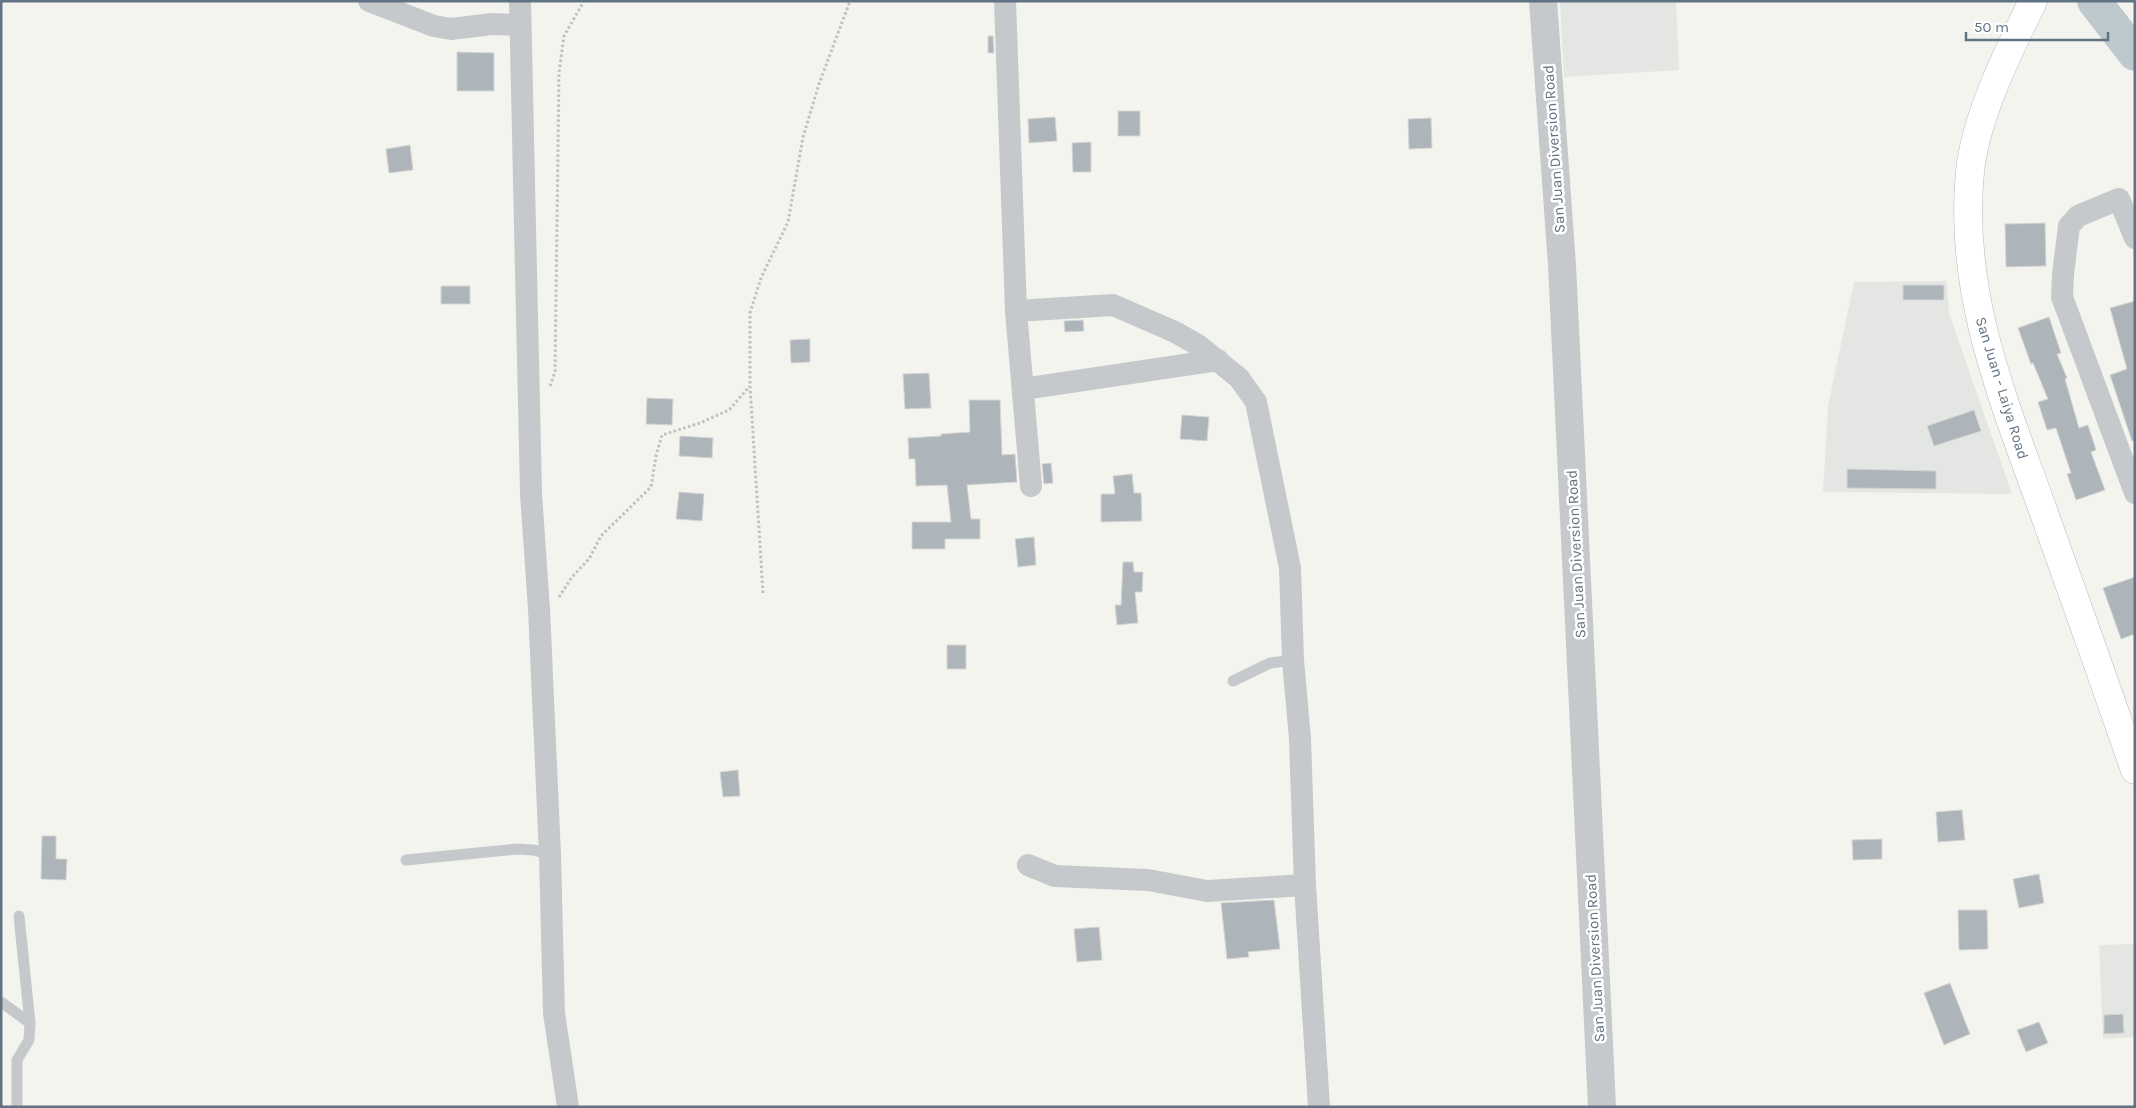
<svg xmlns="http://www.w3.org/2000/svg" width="2136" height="1108" viewBox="0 0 2136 1108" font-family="Karla,sans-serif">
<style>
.built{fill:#e4e6e3}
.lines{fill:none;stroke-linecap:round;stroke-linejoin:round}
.river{stroke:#bec9ce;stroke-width:34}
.building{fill:#aeb5ba;stroke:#d5d5d3}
.secondary-casing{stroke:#b5babf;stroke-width:29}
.path{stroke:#bfc0c2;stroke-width:3;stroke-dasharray:2.5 2.5;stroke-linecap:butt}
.service{stroke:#c6c9cc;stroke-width:11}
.minor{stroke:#c6c9cc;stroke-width:22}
.tertiary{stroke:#c6c9cc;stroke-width:28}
.secondary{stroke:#fff;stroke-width:28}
.labels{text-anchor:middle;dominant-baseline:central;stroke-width:5;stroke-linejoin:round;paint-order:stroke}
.street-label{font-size:15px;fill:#617283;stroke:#fff}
</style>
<rect width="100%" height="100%" fill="#f4f4ef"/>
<path class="built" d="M 1560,1 L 1676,1 L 1679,70 L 1564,77 Z
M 1947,281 L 1949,313 L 2012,494 L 1823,492 L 1828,406 L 1854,282 Z
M 2135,944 L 2135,1037 L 2103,1039 L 2099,945 Z"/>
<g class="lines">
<path class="river" d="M 2094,1 L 2135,54"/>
</g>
<path class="building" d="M 988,36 L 993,36 L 994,53 L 988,53 Z
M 457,52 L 494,53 L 494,91 L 457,91 Z
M 1118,111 L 1140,111 L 1140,136 L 1118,136 Z
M 1055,117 L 1057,141 L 1029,143 L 1028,119 Z
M 1431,118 L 1432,148 L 1409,149 L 1408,119 Z
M 1091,142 L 1091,172 L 1073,172 L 1072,143 Z
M 410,145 L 413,170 L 389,173 L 386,149 Z
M 2045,223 L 2046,266 L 2006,267 L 2005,224 Z
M 1903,285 L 1944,285 L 1944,300 L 1903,300 Z
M 441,286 L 470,286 L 470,304 L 441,304 Z
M 2135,301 L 2135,441 L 2132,441 L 2110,375 L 2127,369 L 2110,308 Z
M 2049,317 L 2061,353 L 2057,354 L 2067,378 L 2065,379 L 2079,428 L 2088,425 L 2096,450 L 2091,452 L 2105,490 L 2076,500 L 2067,474 L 2071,473 L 2056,428 L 2047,430 L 2038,402 L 2048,399 L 2033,363 L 2031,364 L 2018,328 Z
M 1083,320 L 1084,331 L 1065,332 L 1064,321 Z
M 810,339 L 810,362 L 791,363 L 790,340 Z
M 929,373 L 931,408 L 905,409 L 903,374 Z
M 647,398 L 673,399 L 672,425 L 646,424 Z
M 969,400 L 1000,400 L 1002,455 L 1015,454 L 1017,482 L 967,485 L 971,519 L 980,519 L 980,539 L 945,539 L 945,549 L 912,549 L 912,522 L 951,522 L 947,485 L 916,486 L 915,459 L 909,459 L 908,438 L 941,436 L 941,434 L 970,432 Z
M 1974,410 L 1981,431 L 1934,446 L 1927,426 Z
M 1182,415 L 1209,417 L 1207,441 L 1180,439 Z
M 680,436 L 713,438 L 712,458 L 679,456 Z
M 1051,463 L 1053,483 L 1044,484 L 1042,464 Z
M 1847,469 L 1936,471 L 1936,489 L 1847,488 Z
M 1132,474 L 1134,493 L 1141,493 L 1142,521 L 1101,522 L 1101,494 L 1115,494 L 1113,476 Z
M 679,492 L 704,494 L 702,521 L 676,519 Z
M 1034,537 L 1036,565 L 1018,567 L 1015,539 Z
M 1123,562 L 1133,562 L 1134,572 L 1143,572 L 1142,592 L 1135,592 L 1138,623 L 1117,625 L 1115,605 L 1121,605 Z
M 2135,577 L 2135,634 L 2121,639 L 2103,588 Z
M 947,645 L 966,645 L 966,669 L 947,669 Z
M 738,770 L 740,796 L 723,797 L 720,772 Z
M 1962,810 L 1965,840 L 1938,842 L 1936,812 Z
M 42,836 L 56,836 L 56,859 L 67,859 L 66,880 L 41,879 Z
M 1882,839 L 1882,859 L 1853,860 L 1852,840 Z
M 2039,874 L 2044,903 L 2019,908 L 2013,879 Z
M 1274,900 L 1280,949 L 1248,952 L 1249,957 L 1227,959 L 1221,903 Z
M 1958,910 L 1987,910 L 1988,949 L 1959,950 Z
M 1099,927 L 1102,960 L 1077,962 L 1074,929 Z
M 1950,983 L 1970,1034 L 1944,1045 L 1924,993 Z
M 2123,1014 L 2124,1033 L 2104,1034 L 2104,1015 Z
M 2039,1022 L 2048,1043 L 2026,1052 L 2017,1030 Z"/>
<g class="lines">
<g class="secondary-casing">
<path id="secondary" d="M 2033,1 C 2009,50 1975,118 1970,172 C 1958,295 2004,401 2044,513 C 2075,599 2105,684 2135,770"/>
</g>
<path class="path" d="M 550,386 L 555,372 L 559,73 L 564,36 L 584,1
M 763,593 L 750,386 L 750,313 L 761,278 L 788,222 L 803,137 L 819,84 L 850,1
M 559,597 L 572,577 L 589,559 L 601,536 L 651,487 L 656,456 L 662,435 L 700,423 L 729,410 L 750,386"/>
<path class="service" d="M 1233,681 L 1270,663 L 1293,660
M 406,860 L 517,849 L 534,850 L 550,855
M 1,1002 L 30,1023
M 17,1107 L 17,1060 L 29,1040 L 30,1023 L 19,916"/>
<path class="minor" d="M 369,1 L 434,26 L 451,29 L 492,24 L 519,25
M 520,1 L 531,494 L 539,609 L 550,855 L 554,1013 L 568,1107
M 1005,1 L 1016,311 L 1031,486
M 2135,238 L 2119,199 L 2078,216 L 2069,226 L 2063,274 L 2062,297 L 2135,493
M 1016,311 L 1113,305 L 1175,332 L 1198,345 L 1239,378 L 1256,402 L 1290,568 L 1293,660 L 1300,739 L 1305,885 L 1319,1107
M 1023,389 L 1218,360
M 1028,865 L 1055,876 L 1148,880 L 1207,891 L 1305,885"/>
<path class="tertiary" d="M 1543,1 L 1562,265 L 1602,1107"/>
<use href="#secondary" class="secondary"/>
</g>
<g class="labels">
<g class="street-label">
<text transform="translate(1554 149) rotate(-94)">San Juan Diversion Road</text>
<text transform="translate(2002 388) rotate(73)">San Juan - Laiya Road</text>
<text transform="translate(1576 554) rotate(-93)">San Juan Diversion Road</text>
<text transform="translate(1595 958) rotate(-93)">San Juan Diversion Road</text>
</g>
</g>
<rect width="2136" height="1108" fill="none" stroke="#617283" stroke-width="5"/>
<path d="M1966 32v8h142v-8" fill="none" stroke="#617283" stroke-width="2.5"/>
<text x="1974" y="32" font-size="15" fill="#617283" stroke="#ffffff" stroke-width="4" paint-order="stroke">50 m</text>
</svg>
